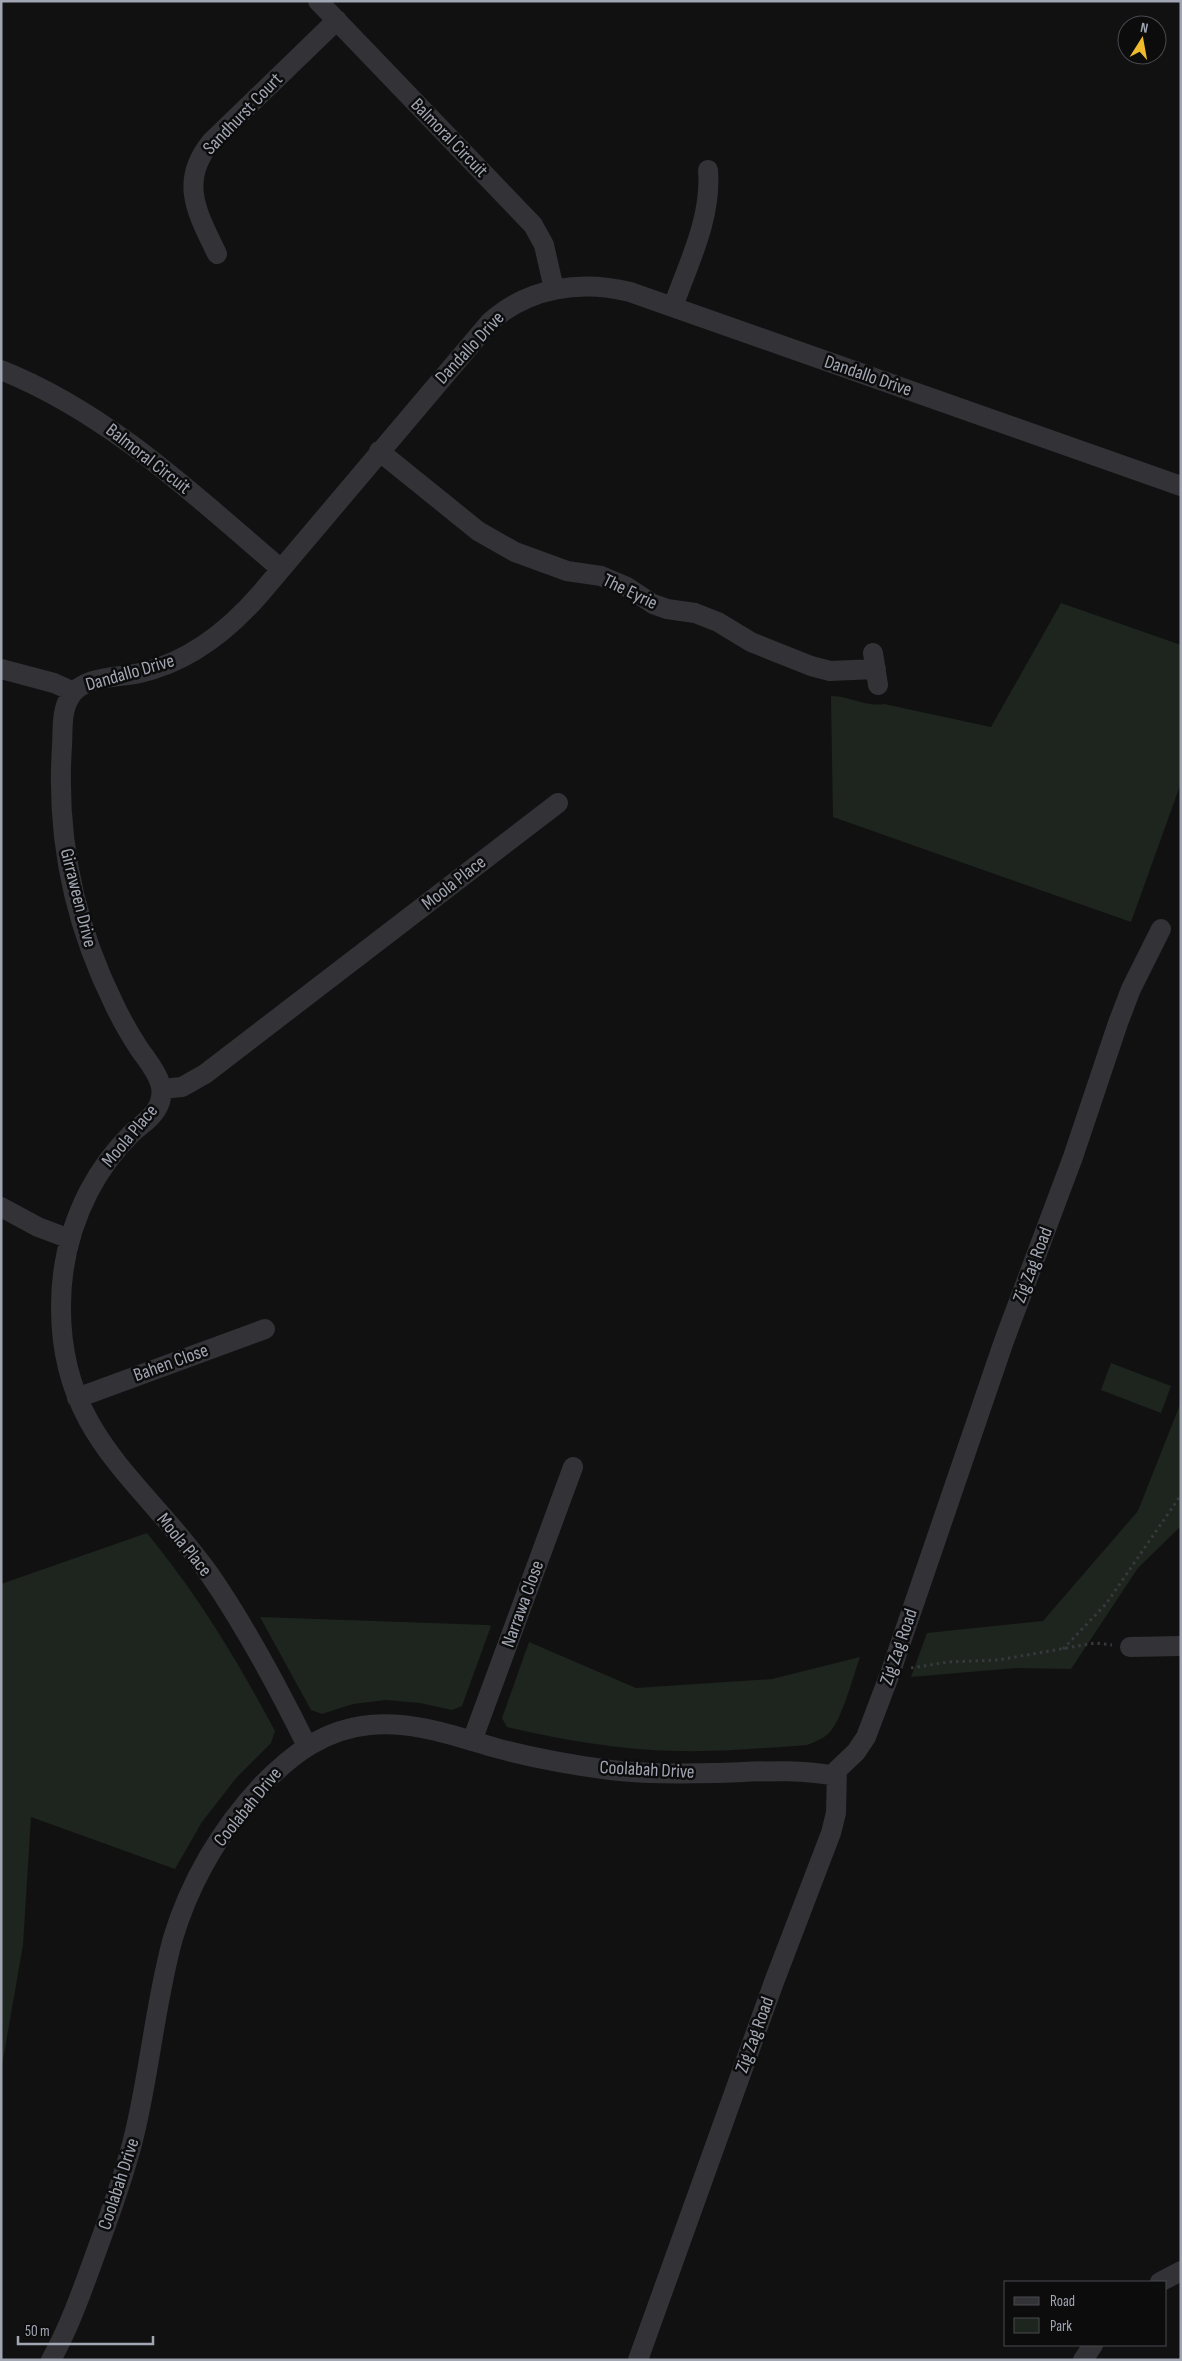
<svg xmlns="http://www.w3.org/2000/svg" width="1182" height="2361" viewBox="0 0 1182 2361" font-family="'Sofia Sans Condensed',sans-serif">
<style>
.green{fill:#1d251e}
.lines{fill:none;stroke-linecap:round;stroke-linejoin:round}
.path{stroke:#38393e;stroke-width:3;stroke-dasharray:2.5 4;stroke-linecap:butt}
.minor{stroke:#323237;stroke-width:20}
.labels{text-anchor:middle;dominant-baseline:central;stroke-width:5;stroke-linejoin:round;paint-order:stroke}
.street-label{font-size:19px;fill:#a2a6b3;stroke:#0c0c0d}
</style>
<rect width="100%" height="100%" fill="#111112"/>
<path class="green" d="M 1061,603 L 1181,645 L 1181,783 L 1131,922 L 833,817 L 831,696 C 849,696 865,707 884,704 L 991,727 Z
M 1111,1363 L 1171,1386 L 1161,1413 L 1101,1390 Z
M 1181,1402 L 1181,1526 L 1138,1568 L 1071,1669 L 1016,1668 L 911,1677 L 927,1633 L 1043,1621 L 1138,1511 Z
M 147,1533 C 199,1597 236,1658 275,1731 L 271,1743 L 237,1777 L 202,1822 L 175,1869 L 31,1817 L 23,1945 L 1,2071 L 1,1584 Z
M 260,1617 L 487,1625 L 491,1626 L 462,1706 L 452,1710 L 420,1703 L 386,1700 L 353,1704 L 322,1714 L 311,1710 Z
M 529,1642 L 636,1688 L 772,1679 L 860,1657 C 853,1676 842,1721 828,1734 C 822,1739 815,1742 807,1745 C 764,1748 721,1752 678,1751 C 620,1750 563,1740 507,1727 L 502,1718 Z"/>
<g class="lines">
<path class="path" d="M 1063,1649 L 1106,1604 L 1181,1495
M 911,1668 L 948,1662 L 998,1660 L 1095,1643 L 1112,1645"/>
<path class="minor" d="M 318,1 L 533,225 L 544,245 L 554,289
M 217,254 C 198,214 178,182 211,142 L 337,20
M 673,307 C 688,264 712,218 708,170
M 1,370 C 109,413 194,495 281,569
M 379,451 L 478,531 L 515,552 L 567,571 L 601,576 L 627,587 L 653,604 L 667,609 L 695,613 L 718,622 L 751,642 L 811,666 L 830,671 L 876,669
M 873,653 L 878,685
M 1,669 L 54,683 L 74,692
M 162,1089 L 182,1087 L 205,1074 L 558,803
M 1,1207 L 38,1227 L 70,1239
M 77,1398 L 265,1329
M 1130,1647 L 1181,1646
M 472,1741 L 573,1467
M 307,1746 C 278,1687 247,1629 210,1575 C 143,1480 60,1436 61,1306 C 61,1266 71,1226 89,1191 C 100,1170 115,1150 131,1134 C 139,1126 150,1120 156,1110 C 161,1102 163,1092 160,1083 C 156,1070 146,1059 138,1047 C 129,1033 121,1019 114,1004 C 74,923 56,836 62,746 C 63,730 61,711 70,697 C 83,675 118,678 140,673 C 189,662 229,630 261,593 L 490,322 C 529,287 581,280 630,292 L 1181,486
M 1160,2282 L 1181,2271
M 51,2360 C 71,2324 84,2285 98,2247 C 111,2211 125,2174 134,2136 C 150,2071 155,2003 173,1938 C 190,1882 221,1829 261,1786 C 292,1754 325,1729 370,1725 C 415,1721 454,1736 496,1748 C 533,1758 572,1765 610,1770 C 644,1774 679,1774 714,1773 C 755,1772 795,1768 836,1776
M 638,2360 L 774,1982 L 831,1833 L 836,1813 L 837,1770 L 856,1752 L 866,1737 L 891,1671 L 1004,1341 L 1073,1157 L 1118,1023 L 1131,989 L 1161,929
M 1083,2360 L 1093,2345"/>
</g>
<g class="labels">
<g class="street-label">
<text transform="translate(243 114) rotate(-46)">Sandhurst Court</text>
<text transform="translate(449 138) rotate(46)">Balmoral Circuit</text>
<text transform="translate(470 348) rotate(-47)">Dandallo Drive</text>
<text transform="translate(868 376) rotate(19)">Dandallo Drive</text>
<text transform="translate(148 459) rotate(38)">Balmoral Circuit</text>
<text transform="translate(630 592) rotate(26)">The Eyrie</text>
<text transform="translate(130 673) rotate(-16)">Dandallo Drive</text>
<text transform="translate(454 883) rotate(-38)">Moola Place</text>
<text transform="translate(78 898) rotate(76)">Girraween Drive</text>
<text transform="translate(130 1136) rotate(-50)">Moola Place</text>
<text transform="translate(1033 1265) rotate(-69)">Zig Zag Road</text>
<text transform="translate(171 1363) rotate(-20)">Bahen Close</text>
<text transform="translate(184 1545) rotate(51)">Moola Place</text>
<text transform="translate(523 1604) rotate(-70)">Narrawa Close</text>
<text transform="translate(899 1647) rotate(-71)">Zig Zag Road</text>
<text transform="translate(647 1770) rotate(3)">Coolabah Drive</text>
<text transform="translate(248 1807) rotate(-51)">Coolabah Drive</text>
<text transform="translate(755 2035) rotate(-70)">Zig Zag Road</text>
<text transform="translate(119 2184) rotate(-72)">Coolabah Drive</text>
</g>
</g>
<rect width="1182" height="2361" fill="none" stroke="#a2a6b3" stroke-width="5"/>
<rect x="1004" y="2281" width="162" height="65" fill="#0c0c0d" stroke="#484a4f"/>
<rect x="1014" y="2297" width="25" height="8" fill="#323237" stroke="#484a4f"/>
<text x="1050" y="2306" font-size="15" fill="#a2a6b3">Road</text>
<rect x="1014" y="2318" width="25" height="15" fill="#1d251e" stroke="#484a4f"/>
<text x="1050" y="2331" font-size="15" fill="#a2a6b3">Park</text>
<g transform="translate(1142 40) rotate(11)"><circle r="24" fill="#0c0c0d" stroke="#484a4f"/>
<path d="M0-4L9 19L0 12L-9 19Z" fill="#efbb2b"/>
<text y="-8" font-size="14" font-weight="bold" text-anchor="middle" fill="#a2a6b3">N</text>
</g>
<path d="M18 2336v8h135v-8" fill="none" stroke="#a2a6b3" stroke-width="2.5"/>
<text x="25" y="2336" font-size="15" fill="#a2a6b3" stroke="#0c0c0d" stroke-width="4" paint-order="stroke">50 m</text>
</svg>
